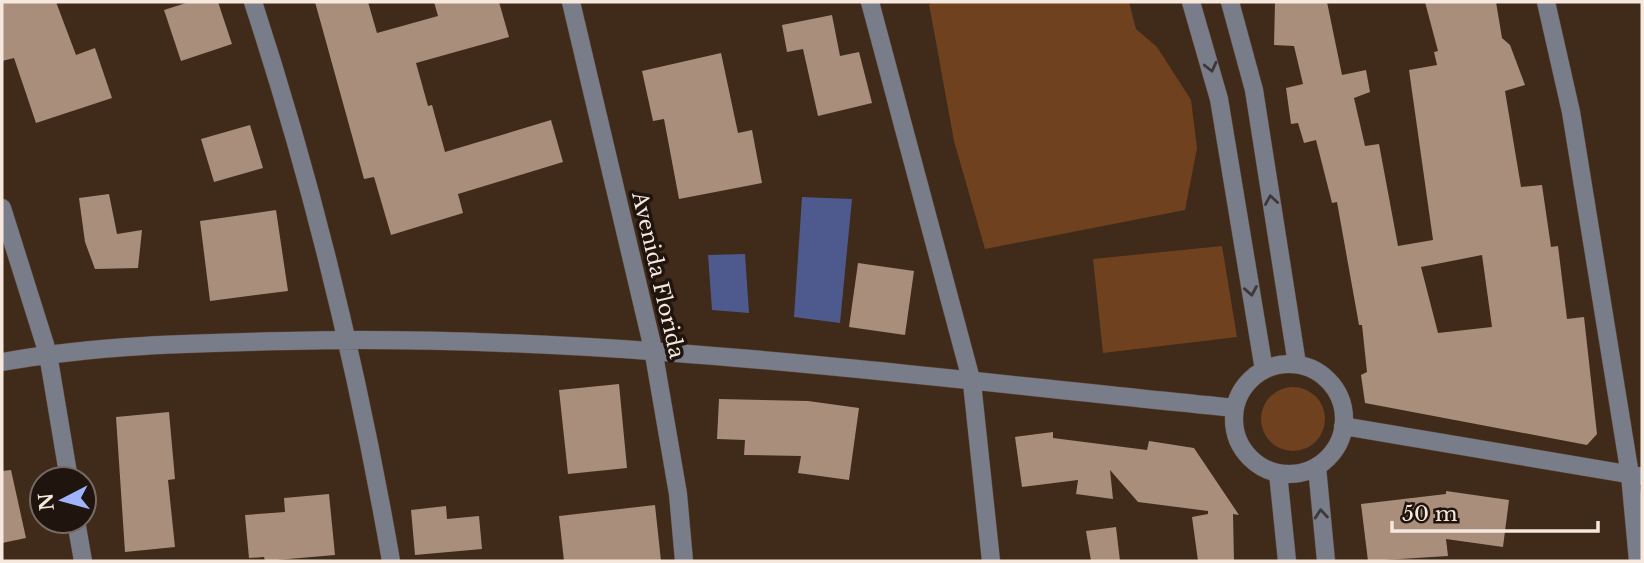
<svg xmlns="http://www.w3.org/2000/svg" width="1644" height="563" viewBox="0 0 1644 563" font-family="'Libre Baskerville',serif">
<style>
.green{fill:#6f411e}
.water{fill:#4e5a8d}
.building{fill:#a98e7b;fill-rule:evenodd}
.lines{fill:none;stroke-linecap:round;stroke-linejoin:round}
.minor-casing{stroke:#5d4839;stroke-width:19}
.minor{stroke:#797c89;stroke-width:18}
.oneway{stroke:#3e3939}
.labels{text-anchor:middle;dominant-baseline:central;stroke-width:7;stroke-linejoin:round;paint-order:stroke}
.street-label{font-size:21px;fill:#f7e8de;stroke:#1f150e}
</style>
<rect width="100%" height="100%" fill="#402a1a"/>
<path class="green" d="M 937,2 L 1129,2 L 1136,29 L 1157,47 L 1191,100 L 1197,148 L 1185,210 L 985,249 L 954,141 L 929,4 Z
M 1222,246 L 1237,337 L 1103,353 L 1093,259 Z
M1261 419a32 32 0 1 1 64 0a32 32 0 1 1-64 0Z"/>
<path class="water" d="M 802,197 L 852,199 L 840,323 L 794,317 Z
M 745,254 L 749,313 L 712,310 L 708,255 Z"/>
<path class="building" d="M 2,2 L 56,2 L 76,55 L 95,48 L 112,98 L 36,123 L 14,58 L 2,61 Z
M 189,2 L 218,2 L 232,44 L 181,61 L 164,10 Z
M 315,2 L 368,2 L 377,33 L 438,16 L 434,2 L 499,2 L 509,37 L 416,63 L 428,106 L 432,105 L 445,152 L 551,120 L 563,162 L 458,194 L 463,213 L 391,235 L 374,177 L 364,179 Z
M 1275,2 L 1327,2 L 1342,75 L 1366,70 L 1370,92 L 1354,98 L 1365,146 L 1379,144 L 1398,246 L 1433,240 L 1409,70 L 1437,65 L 1434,52 L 1438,51 L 1425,2 L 1496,2 L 1502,38 L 1510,45 L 1525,85 L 1505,91 L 1521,187 L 1542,185 L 1551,247 L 1558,246 L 1567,319 L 1584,317 L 1597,434 L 1587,445 L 1365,403 L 1361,375 L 1367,372 L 1362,325 L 1359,325 L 1337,202 L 1332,203 L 1316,140 L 1304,143 L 1298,123 L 1291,124 L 1286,88 L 1303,84 L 1294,46 L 1274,45 ZM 1482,255 L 1492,327 L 1438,333 L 1421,267 Z
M 832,15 L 840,56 L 859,52 L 872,103 L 818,116 L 803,49 L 787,52 L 782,25 Z
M 721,53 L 738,133 L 752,130 L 762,183 L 679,199 L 664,119 L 653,121 L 642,71 Z
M 250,125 L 263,168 L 214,182 L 201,139 Z
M 109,194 L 117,234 L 142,230 L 138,268 L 95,269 L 85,242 L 79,198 Z
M 276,210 L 288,291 L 210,301 L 200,221 Z
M 858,263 L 914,271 L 905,335 L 849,327 Z
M 619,384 L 627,468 L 568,474 L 559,390 Z
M 719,399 L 808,401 L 859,408 L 849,480 L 798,473 L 801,456 L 744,455 L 745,440 L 717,439 Z
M 169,412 L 175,479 L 168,480 L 175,547 L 125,552 L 116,417 Z
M 1053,432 L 1053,438 L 1147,450 L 1149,441 L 1194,448 L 1239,515 L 1233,514 L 1234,561 L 1198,561 L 1192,517 L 1208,514 L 1208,511 L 1138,502 L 1110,470 L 1113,499 L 1076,494 L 1078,480 L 1022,487 L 1015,437 Z
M 11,470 L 26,538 L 2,543 L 2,471 Z
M 1446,491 L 1509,500 L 1503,547 L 1446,539 L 1448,556 L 1368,561 L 1361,504 L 1446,494 Z
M 329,494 L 335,555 L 265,561 L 264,557 L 249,558 L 245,515 L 285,512 L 284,498 Z
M 655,505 L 661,561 L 564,561 L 559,516 Z
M 446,506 L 447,519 L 479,516 L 482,549 L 415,555 L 411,510 Z
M 1116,527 L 1120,561 L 1091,561 L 1086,531 Z"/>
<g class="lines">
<g class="minor-casing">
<path id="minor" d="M 253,2 C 313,185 358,371 391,561
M 571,2 L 653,349 L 678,494 L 684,561
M 870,2 L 972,383 L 991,561
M 1191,2 L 1219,99 L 1264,370
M 1230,2 L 1254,90 L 1297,364
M 1546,2 L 1571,112 L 1630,475 L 1638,561
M 2,208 L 48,354 L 69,479
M 2,362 C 95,345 192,343 287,341 C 604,333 919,377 1235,408
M1234 419a55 55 0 1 1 110 0a55 55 0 1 1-110 0Z
M 1343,426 L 1639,476
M 1317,467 L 1326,561
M 1278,473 L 1287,561
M 76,521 L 83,561"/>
</g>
<use href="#minor" class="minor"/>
</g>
<defs><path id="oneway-chevron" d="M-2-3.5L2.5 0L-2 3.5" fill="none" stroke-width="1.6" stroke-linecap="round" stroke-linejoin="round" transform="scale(1.75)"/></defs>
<g class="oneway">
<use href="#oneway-chevron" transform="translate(1211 67) rotate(76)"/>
<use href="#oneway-chevron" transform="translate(1271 200) rotate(-99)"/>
<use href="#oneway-chevron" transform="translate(1251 291) rotate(80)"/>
<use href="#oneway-chevron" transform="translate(1321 514) rotate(-95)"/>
</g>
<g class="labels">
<g class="street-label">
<text transform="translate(658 275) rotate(77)">Avenida Florida</text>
</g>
</g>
<rect width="1644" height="563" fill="none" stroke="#f7e8de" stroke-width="7"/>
<g transform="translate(63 500) rotate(264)"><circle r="33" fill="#1f150e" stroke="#756961" stroke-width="2"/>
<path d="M0-5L12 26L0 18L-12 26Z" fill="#a0b3fd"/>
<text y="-10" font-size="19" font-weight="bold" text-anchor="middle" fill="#f7e8de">N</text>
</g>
<path d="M1392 521v10h206v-10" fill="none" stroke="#f7e8de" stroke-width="3.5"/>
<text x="1402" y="521" font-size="21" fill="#f7e8de" stroke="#1f150e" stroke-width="5" paint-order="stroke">50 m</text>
</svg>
